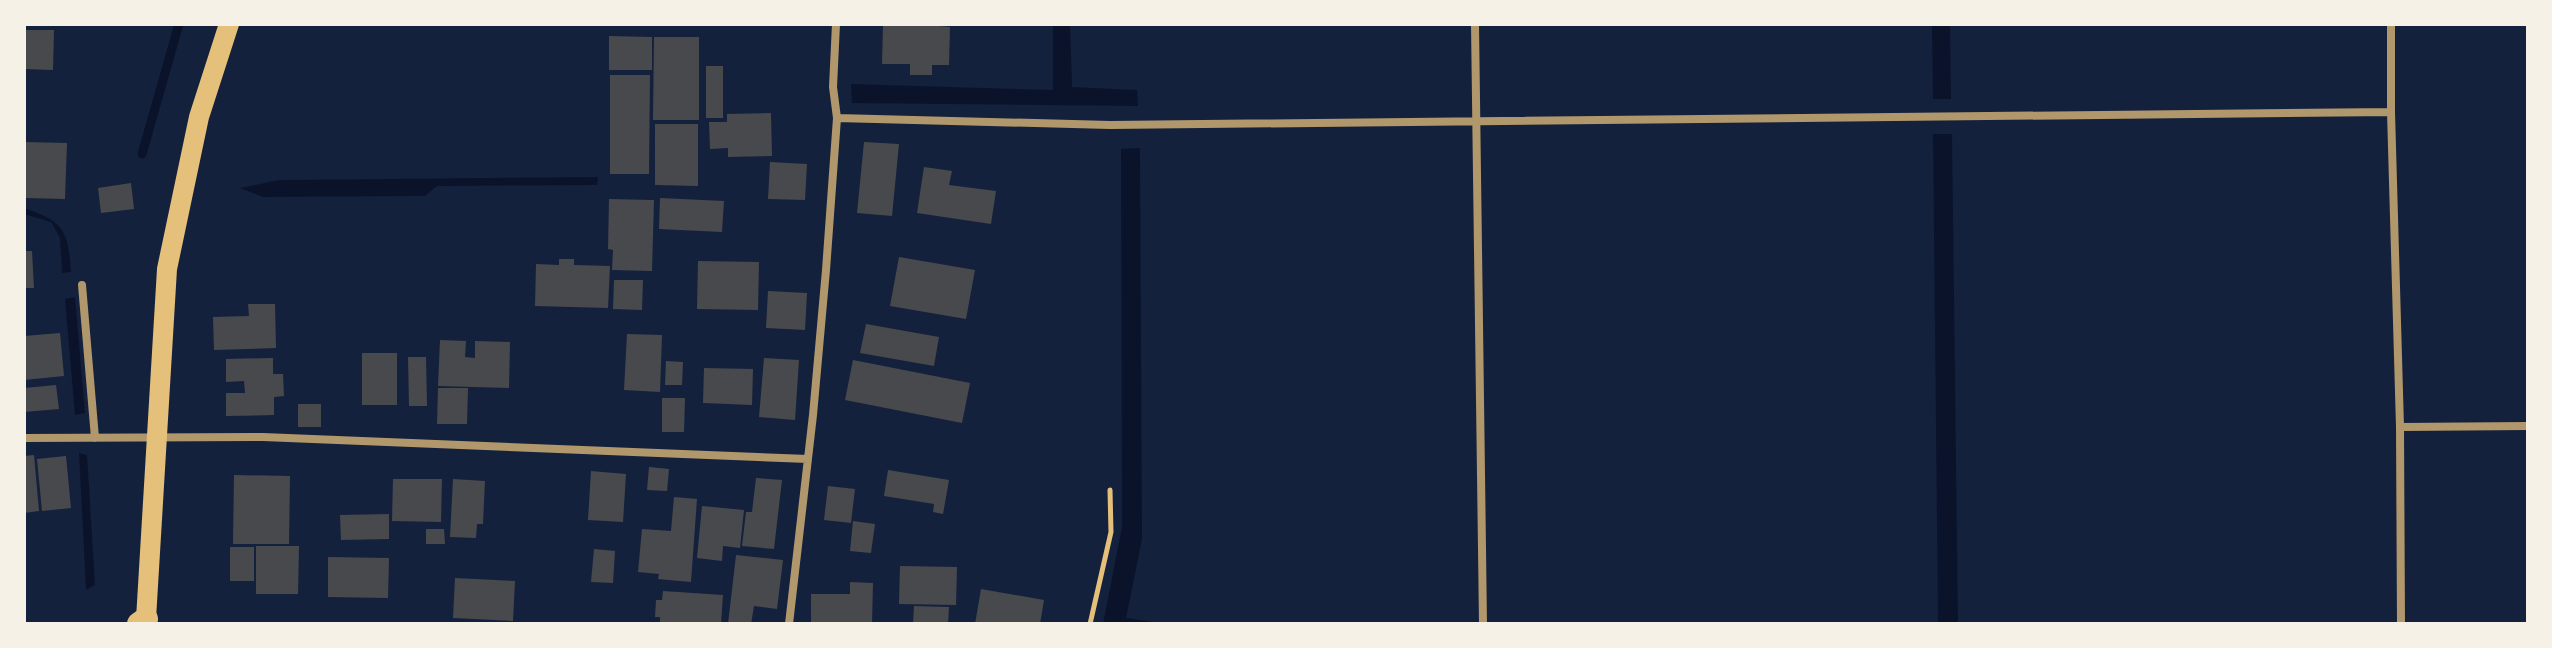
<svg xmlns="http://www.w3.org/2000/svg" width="2552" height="648" viewBox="0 0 2552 648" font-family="'Exo 2',sans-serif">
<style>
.water{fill:#0b132b}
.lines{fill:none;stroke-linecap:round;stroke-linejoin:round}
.stream{stroke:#0b132b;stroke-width:9}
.building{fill:#48494c}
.path{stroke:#e5c07b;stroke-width:5}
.minor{stroke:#b1986c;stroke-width:8}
.primary{stroke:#e5c07b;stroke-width:20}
.motorway{stroke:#e5c07b;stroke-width:24}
</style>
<rect width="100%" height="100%" fill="#14213d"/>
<path class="water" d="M 1053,24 L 1070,24 L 1072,87 L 1137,90 L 1138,106 L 852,103 L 851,84 L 1053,90 Z
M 1932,24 L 1950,24 L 1951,99 L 1933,99 Z
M 1933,134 L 1952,134 L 1958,624 L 1938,624 Z
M 1140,148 L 1142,539 L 1126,618 L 1168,624 L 1103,624 L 1122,527 L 1121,149 Z
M 598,177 L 597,185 L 437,186 L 425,196 L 263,197 L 240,188 L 279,180 Z
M 24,208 C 64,222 68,229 71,272 L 62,273 L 60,238 L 51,222 L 24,214 Z
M 75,297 L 85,413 L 75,415 L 65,299 Z
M 79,453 L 87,455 L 95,585 L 86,590 Z"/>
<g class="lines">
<path class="stream" d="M 142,154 L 179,24"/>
</g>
<path class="building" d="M 917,24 L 950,27 L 949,65 L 932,65 L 932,75 L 910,75 L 910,64 L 882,64 L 883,25 Z
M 24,30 L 54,30 L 53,70 L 24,69 Z
M 609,36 L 652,37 L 652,70 L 609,70 Z
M 654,37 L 699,37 L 699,120 L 653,120 Z
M 706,66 L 723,66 L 723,118 L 706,118 Z
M 610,75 L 650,75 L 649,174 L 610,174 Z
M 771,113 L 772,156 L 728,157 L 728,148 L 710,149 L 709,122 L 727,122 L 727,114 Z
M 655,124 L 698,124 L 698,186 L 655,185 Z
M 24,142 L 67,143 L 65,199 L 25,198 Z
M 864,142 L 899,144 L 892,216 L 857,213 Z
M 770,162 L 807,164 L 805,200 L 768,199 Z
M 924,167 L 952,171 L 949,185 L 996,191 L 991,224 L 917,213 Z
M 131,183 L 134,209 L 101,213 L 98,188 Z
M 660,198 L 724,201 L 722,232 L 659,229 Z
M 609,199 L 654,200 L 652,271 L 612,270 L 613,250 L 608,249 Z
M 24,251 L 32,251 L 34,288 L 24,288 Z
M 899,257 L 975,270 L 966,319 L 890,306 Z
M 559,259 L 574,259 L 574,265 L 610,266 L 608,308 L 535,306 L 536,264 L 559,265 Z
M 698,261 L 759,262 L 758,310 L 697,309 Z
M 614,280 L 643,280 L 642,310 L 613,309 Z
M 768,291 L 807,293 L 805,330 L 766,328 Z
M 248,304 L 275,304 L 276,348 L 214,350 L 213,317 L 249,316 Z
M 866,324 L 939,337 L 934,366 L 860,353 Z
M 60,333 L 64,376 L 24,380 L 24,336 Z
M 627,334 L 662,335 L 660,392 L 624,390 Z
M 440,340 L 466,341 L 465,357 L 475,358 L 475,341 L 510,342 L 509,388 L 438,386 Z
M 362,353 L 397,353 L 397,405 L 362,405 Z
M 408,357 L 426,357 L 427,406 L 409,406 Z
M 273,358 L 273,374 L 283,374 L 284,396 L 274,397 L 274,415 L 226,416 L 226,393 L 245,393 L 244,381 L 226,382 L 226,359 Z
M 764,358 L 799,360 L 795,420 L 759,417 Z
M 853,360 L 970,383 L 962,423 L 845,400 Z
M 666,361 L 683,362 L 682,385 L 665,385 Z
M 704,368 L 753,369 L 752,405 L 703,403 Z
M 56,385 L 59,409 L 24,412 L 24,388 Z
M 438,388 L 468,388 L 467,424 L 437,424 Z
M 662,398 L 685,398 L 684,432 L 662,432 Z
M 298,404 L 321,404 L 321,427 L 298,427 Z
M 34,455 L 39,511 L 24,513 L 24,456 Z
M 66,456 L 71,508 L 42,511 L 37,459 Z
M 649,467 L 669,469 L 667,491 L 647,490 Z
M 888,470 L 949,480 L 943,514 L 933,512 L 934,504 L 884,496 Z
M 591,471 L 626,474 L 623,522 L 588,520 Z
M 234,475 L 290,476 L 289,544 L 233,544 Z
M 756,478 L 782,480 L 774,549 L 742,546 L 746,512 L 752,512 Z
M 393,479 L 442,479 L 441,522 L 392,521 Z
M 453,479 L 485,481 L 483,524 L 477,524 L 476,538 L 450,537 Z
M 828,486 L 855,489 L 851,523 L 824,520 Z
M 674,497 L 697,499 L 691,582 L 658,579 L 659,574 L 638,572 L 642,529 L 671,531 Z
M 702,506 L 744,510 L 740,548 L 723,546 L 722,561 L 697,558 Z
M 389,514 L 389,539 L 341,540 L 340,515 Z
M 853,521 L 875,524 L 871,553 L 850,551 Z
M 426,529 L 444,529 L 445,544 L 426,544 Z
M 256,546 L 299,546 L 298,594 L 256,594 Z
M 230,547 L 254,547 L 254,581 L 230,581 Z
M 594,549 L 615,551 L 613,583 L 591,582 Z
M 736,555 L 783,560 L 777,609 L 754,606 L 751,624 L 728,624 Z
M 328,557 L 389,558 L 388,598 L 328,597 Z
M 900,566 L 957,567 L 956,605 L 899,604 Z
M 455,578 L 515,581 L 513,621 L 453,618 Z
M 850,582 L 873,583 L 872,624 L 811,624 L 811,594 L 850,594 Z
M 981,589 L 1044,600 L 1040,624 L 975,624 Z
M 663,591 L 723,595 L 721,624 L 660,623 L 660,617 L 655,617 L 656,600 L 662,600 Z
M 914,606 L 949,607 L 948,624 L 913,624 Z"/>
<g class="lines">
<path class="path" d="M 1090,624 L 1111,532 L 1110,490"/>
<path class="minor" d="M 1475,24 L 1483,624
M 2391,24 L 2391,112 L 2400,427 L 2401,624
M 837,118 L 1110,125 L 2391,112
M 82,285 L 95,438
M 2400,427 L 2528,426
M 24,438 L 263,437 L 808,459
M 789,624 L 813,415 L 826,270 L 837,118 L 833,87 L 836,24"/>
<path class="primary" d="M 146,619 L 167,269 L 199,117 L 229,24"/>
<path class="motorway" d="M 139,624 L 146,619"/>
</g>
<rect width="2552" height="648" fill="none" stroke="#f6f1e7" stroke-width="52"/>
</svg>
